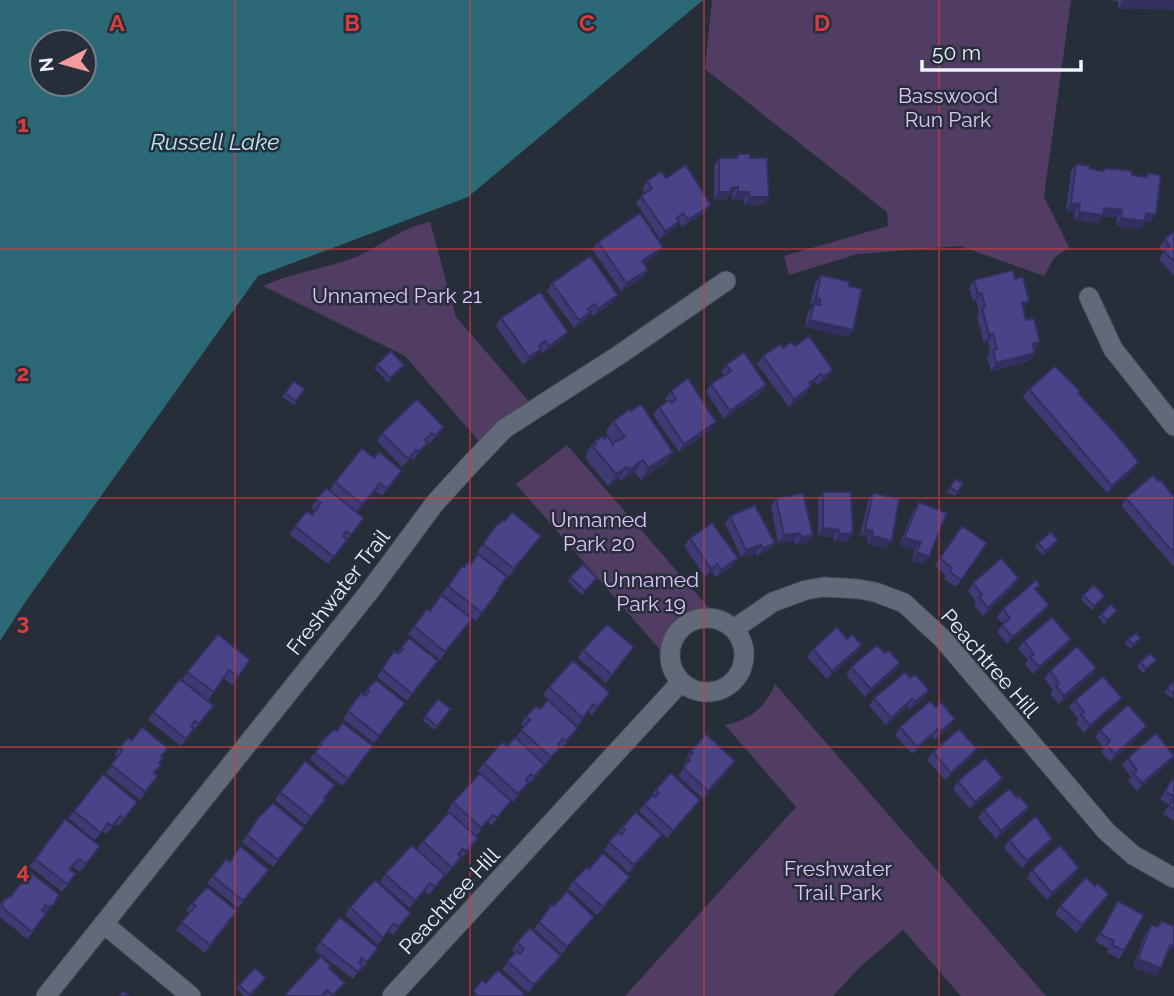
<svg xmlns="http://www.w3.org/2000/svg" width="1174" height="996" viewBox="0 0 1174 996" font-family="Raleway,sans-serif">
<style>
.green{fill:#513c63}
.water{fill:#2c6976;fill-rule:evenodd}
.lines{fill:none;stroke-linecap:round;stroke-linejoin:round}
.street-casing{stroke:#454b56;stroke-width:21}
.street{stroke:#626a79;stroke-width:19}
.wall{fill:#3f3a74}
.shaded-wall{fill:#332f5e}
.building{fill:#494387;stroke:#332f5e;stroke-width:2}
.grid{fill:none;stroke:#d83c3d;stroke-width:2;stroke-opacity:0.55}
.labels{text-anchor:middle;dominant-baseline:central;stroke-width:5;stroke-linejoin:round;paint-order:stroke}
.park-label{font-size:21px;fill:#e1c4fc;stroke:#262e3a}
.street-label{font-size:21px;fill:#eef3fc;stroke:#262e3a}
.water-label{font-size:23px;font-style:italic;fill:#b7ebf7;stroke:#262e3a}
.grid-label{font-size:23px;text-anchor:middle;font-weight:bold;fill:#d83c3d;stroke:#262e3a;stroke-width:5;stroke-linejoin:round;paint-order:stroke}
</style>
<rect width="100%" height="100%" fill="#262e3a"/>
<path class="green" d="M 712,0 L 1071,0 L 1044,197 L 1069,247 L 1054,258 L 1044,276 L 960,246 L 858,254 L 789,275 L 784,256 L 888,226 L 887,212 L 705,69 Z
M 430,222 L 456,317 L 533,406 L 483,446 L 405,356 L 263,286 C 293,272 325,269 356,257 C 381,246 402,227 430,222 Z
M 567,445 L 709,608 C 684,616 672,627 661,651 L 516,484 Z
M 775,684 L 1046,996 L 961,996 L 903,930 L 860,967 L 833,996 L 625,996 L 796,807 L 725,725 C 750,720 766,707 775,684 Z"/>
<path class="water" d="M 0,0 L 703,0 L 468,197 L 258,276 L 26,601 L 0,641 ZM 42,42 L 84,42 L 84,84 L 42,84 Z"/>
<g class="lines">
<g class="street-casing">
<path id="street" d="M 1089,297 L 1113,349 L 1174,426
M670 655a37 37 0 1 1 74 0a37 37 0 1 1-74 0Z
M 734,629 L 773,602 L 806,590 L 824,587 L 858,589 L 875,592 L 904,603 L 943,639 L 1106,831 L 1133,855 L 1174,878
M 105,925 L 191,996
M 46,996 L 369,592 L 435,503 L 467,468 L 504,429 L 619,355 L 726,281
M 392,996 L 681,682"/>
</g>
<use href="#street" class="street"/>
</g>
<path class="wall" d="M 1113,0 L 1174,0 L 1118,9 L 1118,1 L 1113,1 Z
M 738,154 L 750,158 L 764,205 L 744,205 L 744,200 L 732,200 L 732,195 L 729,195 L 726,200 L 714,200 L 714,166 L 719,158 L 735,158 Z
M 1076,164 L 1090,169 L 1102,171 L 1104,168 L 1132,175 L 1145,177 L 1147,173 L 1156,215 L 1150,222 L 1145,222 L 1140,229 L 1116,226 L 1117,218 L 1102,216 L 1098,223 L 1074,220 L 1075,212 L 1066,211 L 1071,171 Z
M 666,178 L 705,213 L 682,227 L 679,222 L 674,229 L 660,239 L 636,203 L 641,196 L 645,193 L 642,189 L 647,181 Z
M 1174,231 L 1174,276 L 1159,259 L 1164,252 L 1159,247 L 1165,239 Z
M 598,242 L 657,254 L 644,264 L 643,278 L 621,291 L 592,249 Z
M 821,275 L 849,286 L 848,337 L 805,327 L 808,312 L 813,306 L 810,305 L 815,283 Z
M 974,280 L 1024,308 L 1026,320 L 1040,342 L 1034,350 L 1035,353 L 1029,361 L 991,371 L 987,357 L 990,353 L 988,342 L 984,343 L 977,316 L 979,312 L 976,301 L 973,301 L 969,288 Z
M 552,283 L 613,303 L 593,316 L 590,313 L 586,320 L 574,328 L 547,291 Z
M 501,318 L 562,340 L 543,353 L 540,349 L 535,357 L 523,365 L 496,326 Z
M 795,346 L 833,370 L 828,377 L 818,385 L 815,382 L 810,385 L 806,394 L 789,407 L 757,364 L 763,356 L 783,348 Z
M 377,364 L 402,369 L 388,382 L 374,368 Z
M 726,365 L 766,385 L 761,393 L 724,419 L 706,392 L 711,384 L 724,376 L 721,372 Z
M 294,381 L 305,389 L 294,405 L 282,397 Z
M 1029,389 L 1079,393 L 1134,470 L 1107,493 L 1023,397 Z
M 671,391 L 711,430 L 679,452 L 653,415 L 659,407 L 667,402 L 665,399 Z
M 613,421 L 673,452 L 665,463 L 641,480 L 635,472 L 621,481 L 619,478 L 608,486 L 585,458 L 587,454 L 586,453 L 594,442 L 604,439 L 613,444 L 613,443 L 606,432 Z
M 444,427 L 439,435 L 429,444 L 426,442 L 428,443 L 422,451 L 413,460 L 411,458 L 402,467 L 377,441 L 382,433 Z
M 374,458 L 402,471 L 382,496 L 375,491 L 357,512 L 330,490 L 335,482 Z
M 955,479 L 958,492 L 955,496 L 947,492 Z
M 326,488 L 364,518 L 328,564 L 289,534 L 295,526 L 312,515 L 315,511 L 311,508 Z
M 823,492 L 848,541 L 834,541 L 834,537 L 818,536 L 818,500 Z
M 873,493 L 886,548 L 867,544 L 868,538 L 860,536 L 868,501 Z
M 1174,497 L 1174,567 L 1121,506 L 1126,498 Z
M 776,499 L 813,535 L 808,542 L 795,545 L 794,541 L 778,543 L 771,506 Z
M 919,502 L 923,565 L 911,560 L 915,550 L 899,545 L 914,509 Z
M 730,516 L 775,543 L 769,550 L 757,556 L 755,553 L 741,557 L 725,523 Z
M 505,521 L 541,536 L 509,577 L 477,552 L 497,524 L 498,525 Z
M 962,526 L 987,543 L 956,587 L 944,579 L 946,576 L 935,565 Z
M 690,538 L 738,558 L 733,566 L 716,577 L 712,572 L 705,577 L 684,546 Z
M 1058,540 L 1055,544 L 1043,555 L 1035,547 L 1038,543 Z
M 462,566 L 498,589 L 494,598 L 476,621 L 442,594 Z
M 570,577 L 597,578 L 582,595 L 568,581 Z
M 1019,578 L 1014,586 L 983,616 L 974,606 L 976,602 L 968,591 L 973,583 Z
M 1040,585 L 1036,590 L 1044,612 L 1007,644 L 997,632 L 1003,624 L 997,617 L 1003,609 Z
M 1083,595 L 1105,596 L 1092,610 L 1081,599 Z
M 430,611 L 472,619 L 440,660 L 408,634 L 414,626 Z
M 1101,614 L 1114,615 L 1104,624 L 1098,617 Z
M 409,638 L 433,669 L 407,701 L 377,677 L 394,651 L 397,653 Z
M 847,639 L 862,645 L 857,652 L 827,679 L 807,657 L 813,649 Z
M 1071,639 L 1066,646 L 1033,674 L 1025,664 L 1028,660 L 1018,649 L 1024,641 Z
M 1128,639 L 1138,642 L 1130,649 L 1125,643 Z
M 634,647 L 606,683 L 578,658 L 583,650 Z
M 885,653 L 900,663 L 895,671 L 865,697 L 846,675 L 851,667 Z
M 250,660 L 232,685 L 224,678 L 208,700 L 182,679 L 187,672 Z
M 1157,660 L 1143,673 L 1137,666 L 1140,662 Z
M 1096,668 L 1091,676 L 1059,704 L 1050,694 L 1053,690 L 1044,678 L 1050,671 Z
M 910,678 L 929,690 L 924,698 L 909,710 L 907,707 L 886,725 L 869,706 L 874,698 Z
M 1174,681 L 1174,695 L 1171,698 L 1164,692 Z
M 549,687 L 610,693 L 592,715 L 588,711 L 578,726 L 543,695 Z
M 367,689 L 405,703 L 374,743 L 343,719 L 361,693 L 363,695 Z
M 1122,698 L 1116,705 L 1084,733 L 1076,723 L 1078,719 L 1069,707 L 1075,700 Z
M 438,699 L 451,709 L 435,730 L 422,720 Z
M 214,706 L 181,746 L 148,720 L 153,712 Z
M 526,716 L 572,736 L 561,749 L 560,748 L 545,765 L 516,737 L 524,727 L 521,724 Z
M 1147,726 L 1141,734 L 1110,762 L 1101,752 L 1104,748 L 1095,737 L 1100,730 Z
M 900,727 L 950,727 L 935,740 L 932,736 L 912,754 L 895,735 Z
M 320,743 L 368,754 L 342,786 L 310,760 Z
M 120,747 L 162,756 L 154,774 L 153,784 L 140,800 L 106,773 L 117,758 L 115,755 Z
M 977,749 L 971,757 L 945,780 L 927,760 L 933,752 Z
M 691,751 L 735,761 L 730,769 L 703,799 L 678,776 L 684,767 L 683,766 L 687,760 L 686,758 Z
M 1174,756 L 1169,763 L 1137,791 L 1128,781 L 1131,777 L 1122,765 L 1128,758 Z
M 484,763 L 540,773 L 528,785 L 528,784 L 513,802 L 478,771 Z
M 1174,777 L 1174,821 L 1163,814 L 1169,805 L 1160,799 Z
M 958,781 L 998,786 L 970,809 L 953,789 Z
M 656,789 L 694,808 L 667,838 L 639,811 Z
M 280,792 L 325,798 L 320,807 L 305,825 L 275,800 Z
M 511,801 L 491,826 L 488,822 L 476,836 L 448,810 L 453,802 Z
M 137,802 L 118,826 L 115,824 L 106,834 L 103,831 L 95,840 L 68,818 L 74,811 Z
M 984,810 L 1024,815 L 996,839 L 978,818 Z
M 258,818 L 304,828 L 273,867 L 242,842 Z
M 622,827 L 662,835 L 657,842 L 629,873 L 604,850 Z
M 1052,839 L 1047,846 L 1022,868 L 1004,848 L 1009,840 Z
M 423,841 L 473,846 L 460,860 L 460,859 L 446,875 L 417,849 Z
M 95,854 L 80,872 L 73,867 L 70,870 L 71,882 L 62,892 L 29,866 L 35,859 Z
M 229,862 L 269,870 L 238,908 L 207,883 L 213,876 Z
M 589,869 L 630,877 L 624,885 L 597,915 L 568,889 L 573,881 Z
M 1032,870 L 1074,876 L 1047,900 L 1027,878 Z
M 385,874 L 445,875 L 429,895 L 425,891 L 409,908 L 380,882 Z
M 1095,886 L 1109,894 L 1077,933 L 1055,914 L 1060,906 Z
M 3,900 L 54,905 L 48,912 L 46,914 L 41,922 L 27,939 L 0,917 L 0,904 Z
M 1118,901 L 1124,951 L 1119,959 L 1107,952 L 1109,949 L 1095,941 Z
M 192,903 L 232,919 L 205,953 L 176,930 L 190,913 L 186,910 Z
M 552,904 L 594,917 L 589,924 L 562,954 L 534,929 Z
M 350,907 L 411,913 L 393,935 L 388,931 L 378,945 L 345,915 Z
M 1161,921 L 1168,954 L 1167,954 L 1156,976 L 1133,967 L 1146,932 L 1151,925 L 1157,927 Z
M 320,942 L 378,948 L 362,970 L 360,969 L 353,979 L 315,950 Z
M 517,942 L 561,956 L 555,964 L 528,993 L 502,969 L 515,953 L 512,950 Z
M 321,956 L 329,969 L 339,990 L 334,996 L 284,996 Z
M 263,982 L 250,996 L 244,996 L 236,988 L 239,985 Z"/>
<path class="shaded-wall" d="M 1124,0 L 1174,0 L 1174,10 L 1118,9 Z
M 738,187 L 732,195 L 729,195 L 726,200 L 714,200 L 719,192 L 731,188 Z
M 738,192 L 749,192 L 744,200 L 732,200 Z
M 749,197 L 769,197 L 764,205 L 744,205 Z
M 1071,203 L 1080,204 L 1075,212 L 1066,211 Z
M 711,205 L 705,213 L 682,227 L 688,220 Z
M 1104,208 L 1122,210 L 1117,218 L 1102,216 L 1098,223 L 1074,220 L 1079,212 Z
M 1146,213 L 1156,215 L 1150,222 L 1145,222 L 1140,229 L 1116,226 L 1121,218 Z
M 679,222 L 674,229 L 660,239 L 665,231 Z
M 663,247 L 657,254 L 637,269 L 642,261 Z
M 648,270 L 643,278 L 621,291 L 626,283 Z
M 982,293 L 976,301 L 973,301 L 978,294 Z
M 618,295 L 613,303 L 593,316 L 598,309 Z
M 816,298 L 820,299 L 815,306 L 810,305 Z
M 1029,301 L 1024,308 L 1016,310 L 1022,303 Z
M 591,312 L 586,320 L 574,328 L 579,320 Z
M 810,320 L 853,330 L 848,337 L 805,327 Z
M 568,332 L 562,340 L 543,353 L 549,346 Z
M 993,334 L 988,342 L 984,343 L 989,335 Z
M 1040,342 L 1035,350 L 1027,351 L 1032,344 Z
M 541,349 L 535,357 L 523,365 L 529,357 Z
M 1035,353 L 1029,361 L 991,371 L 996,363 Z
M 833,370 L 828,377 L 818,385 L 823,377 Z
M 821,374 L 815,382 L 803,391 L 809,383 Z
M 766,385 L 761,393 L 724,419 L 730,411 Z
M 811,386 L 806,394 L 789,407 L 794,399 Z
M 716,422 L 711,430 L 679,452 L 684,444 Z
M 444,427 L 439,435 L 429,444 L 435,436 Z
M 428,443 L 422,451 L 413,460 L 418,452 Z
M 673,452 L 665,463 L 641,480 L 648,468 Z
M 643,460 L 635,472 L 621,481 L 629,470 Z
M 1139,462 L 1134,470 L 1107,493 L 1112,486 Z
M 627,467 L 619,478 L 608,486 L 616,474 Z
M 378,487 L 373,495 L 357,512 L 362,504 Z
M 823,528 L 839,530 L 834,537 L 818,536 Z
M 865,529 L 873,531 L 868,538 L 860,536 Z
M 800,533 L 794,541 L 778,543 L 784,535 Z
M 853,533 L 848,541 L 834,541 L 839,534 Z
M 813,535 L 808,542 L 795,545 L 801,537 Z
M 872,536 L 892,541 L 886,548 L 867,544 Z
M 904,538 L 921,542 L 915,550 L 899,545 Z
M 775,543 L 769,550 L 757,556 L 763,549 Z
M 761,545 L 755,553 L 741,557 L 746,550 Z
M 917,552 L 929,557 L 923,565 L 911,560 Z
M 738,558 L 733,566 L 716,577 L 721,570 Z
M 718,564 L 712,572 L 705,577 L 711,569 Z
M 1019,578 L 1014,586 L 983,616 L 988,608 Z
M 1049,605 L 1044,612 L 1007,644 L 1013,637 Z
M 1071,639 L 1066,646 L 1033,674 L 1039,667 Z
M 862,645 L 857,652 L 827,679 L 832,671 Z
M 900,663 L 895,671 L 865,697 L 871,689 Z
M 1096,668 L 1091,676 L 1059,704 L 1064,696 Z
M 929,690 L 924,698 L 909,710 L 915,702 Z
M 1122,698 L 1116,705 L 1084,733 L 1090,725 Z
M 912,699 L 907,707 L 886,725 L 891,718 Z
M 955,719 L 950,727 L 935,740 L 940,732 Z
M 1147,726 L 1141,734 L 1110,762 L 1115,754 Z
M 938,729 L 932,736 L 912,754 L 917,747 Z
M 977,749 L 971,757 L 945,780 L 951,773 Z
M 1174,756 L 1169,763 L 1137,791 L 1142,783 Z
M 735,761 L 730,769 L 703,799 L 708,791 Z
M 1003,778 L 998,786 L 970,809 L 975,802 Z
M 1029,807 L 1024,815 L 996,839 L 1001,831 Z
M 662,835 L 657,842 L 629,873 L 634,865 Z
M 1052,839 L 1047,846 L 1022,868 L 1027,861 Z
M 1079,868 L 1074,876 L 1047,900 L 1052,893 Z
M 630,877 L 624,885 L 597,915 L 603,907 Z
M 1109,894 L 1104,902 L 1077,933 L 1082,925 Z
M 54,905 L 48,912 L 43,915 L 49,907 Z
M 594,917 L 589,924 L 562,954 L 567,947 Z
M 1170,945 L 1173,947 L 1168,954 L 1165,953 Z
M 561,956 L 555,964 L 528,993 L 534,985 Z
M 1138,959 L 1161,968 L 1156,976 L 1133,967 Z"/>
<path class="building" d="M 738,154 L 750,154 L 750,158 L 767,158 L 769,197 L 749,197 L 749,192 L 738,192 L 738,187 L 731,188 L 731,192 L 719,192 L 719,158 L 738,158 Z
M 1076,164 L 1090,166 L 1090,169 L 1104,171 L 1104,168 L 1132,171 L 1132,175 L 1147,177 L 1147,173 L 1161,175 L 1156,215 L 1146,213 L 1145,221 L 1121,218 L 1122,210 L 1104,208 L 1103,215 L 1079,212 L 1080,204 L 1071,203 Z
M 686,165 L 711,205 L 688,220 L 683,213 L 677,218 L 679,222 L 665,231 L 641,196 L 652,188 L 647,181 L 661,171 L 666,178 Z
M 640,213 L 663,247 L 642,261 L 648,270 L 626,283 L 598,242 Z
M 1174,231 L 1174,262 L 1164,251 L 1170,246 L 1165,239 Z
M 590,256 L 618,295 L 598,309 L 595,304 L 588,309 L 591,312 L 579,320 L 552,283 Z
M 1013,270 L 1015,279 L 1023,277 L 1029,301 L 1022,303 L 1026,320 L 1034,318 L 1040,342 L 1032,344 L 1035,353 L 996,363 L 993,350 L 997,349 L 993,334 L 989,335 L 982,308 L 985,307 L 982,293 L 978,294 L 974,280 Z
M 821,275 L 850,282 L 849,286 L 862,289 L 853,330 L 810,320 L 814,304 L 820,305 L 820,299 L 816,298 Z
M 540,292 L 568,332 L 549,346 L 545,341 L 539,346 L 541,349 L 529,357 L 501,318 Z
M 809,336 L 833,370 L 823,377 L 821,374 L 809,383 L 811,386 L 794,399 L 763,356 L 780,344 L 783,348 L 791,342 L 795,346 Z
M 391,351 L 404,365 L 390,378 L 377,364 Z
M 744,352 L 766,385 L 730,411 L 711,384 L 731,371 L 726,365 Z
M 1055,366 L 1080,391 L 1078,393 L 1117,435 L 1139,462 L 1112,486 L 1029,389 Z
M 688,378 L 716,422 L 684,444 L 659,407 L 670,400 L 672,403 L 676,399 L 671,391 Z
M 294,381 L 305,389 L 296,401 L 285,393 Z
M 417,399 L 444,427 L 435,436 L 432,433 L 425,440 L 428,443 L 418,452 L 416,450 L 408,459 L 382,433 Z
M 641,404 L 673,452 L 648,468 L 643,460 L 629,470 L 627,467 L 616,474 L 593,447 L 596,444 L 594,442 L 603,436 L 604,439 L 608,436 L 613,445 L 614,442 L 625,437 L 613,421 L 630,409 L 631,411 Z
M 362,448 L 374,458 L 379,452 L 402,471 L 387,489 L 380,483 L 377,486 L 378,487 L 362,504 L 335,482 Z
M 1153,475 L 1158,481 L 1160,479 L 1174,497 L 1174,553 L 1126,498 Z
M 955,479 L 963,483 L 958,492 L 950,488 Z
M 326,488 L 364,518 L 351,535 L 346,531 L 343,536 L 347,540 L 334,557 L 295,526 L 307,511 L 312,515 L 321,503 L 316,500 Z
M 823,492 L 851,492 L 853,533 L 839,534 L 839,530 L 823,528 Z
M 803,493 L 813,535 L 801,537 L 800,533 L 784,535 L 776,499 Z
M 873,493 L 899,499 L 892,541 L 872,536 L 873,531 L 865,529 Z
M 919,502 L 947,513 L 929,557 L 917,552 L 921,542 L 904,538 Z
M 755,505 L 775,543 L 763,549 L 761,545 L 746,550 L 730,516 Z
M 512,512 L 541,536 L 514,569 L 483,544 L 497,524 L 498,525 L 503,520 L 505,521 Z
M 712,523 L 738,558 L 721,570 L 718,564 L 711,569 L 690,538 Z
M 962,526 L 987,543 L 961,580 L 949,571 L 952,568 L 940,558 Z
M 1051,532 L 1058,540 L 1045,551 L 1038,543 Z
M 478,554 L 507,577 L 498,589 L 499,590 L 482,613 L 448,586 L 462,566 L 464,567 L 468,562 L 471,564 Z
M 1001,558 L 1019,578 L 988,608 L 979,598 L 982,595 L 973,583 Z
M 583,564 L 597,578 L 585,591 L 570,577 Z
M 1036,580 L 1040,585 L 1035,589 L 1049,605 L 1013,637 L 1002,625 L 1010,618 L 1003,609 Z
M 1094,585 L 1105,596 L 1094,606 L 1083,595 Z
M 441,595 L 472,619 L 445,652 L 414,626 L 427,609 L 430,611 Z
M 1111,604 L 1117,611 L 1107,620 L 1101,614 Z
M 1052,617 L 1071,639 L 1039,667 L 1030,657 L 1034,654 L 1024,641 Z
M 607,624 L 634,647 L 612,675 L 583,650 Z
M 837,627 L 847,639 L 852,634 L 862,645 L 832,671 L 813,649 Z
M 1136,633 L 1141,638 L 1133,645 L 1128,639 Z
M 218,634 L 250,660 L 238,677 L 229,670 L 214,692 L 187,672 Z
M 409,638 L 438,661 L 412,694 L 382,669 L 394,651 L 398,654 L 403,649 L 401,648 Z
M 877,645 L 885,653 L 889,650 L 900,663 L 871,689 L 851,667 Z
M 1077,646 L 1096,668 L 1064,696 L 1056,686 L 1059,683 L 1050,671 Z
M 1150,653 L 1157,660 L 1146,669 L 1140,662 Z
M 573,660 L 610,693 L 598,707 L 593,704 L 583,718 L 549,687 Z
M 905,672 L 910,678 L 915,674 L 929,690 L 915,702 L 912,699 L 891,718 L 874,698 Z
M 1103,676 L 1122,698 L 1090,725 L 1081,715 L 1084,712 L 1075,700 Z
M 180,679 L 214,706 L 199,724 L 195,721 L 191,726 L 194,728 L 186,739 L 153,712 Z
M 376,680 L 405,703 L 379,736 L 348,711 L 361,693 L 365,696 L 369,691 L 367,689 Z
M 1174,681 L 1174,694 L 1173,694 L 1167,688 Z
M 438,699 L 451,709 L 437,727 L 425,716 Z
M 548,700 L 578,728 L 566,741 L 563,739 L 558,744 L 561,747 L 551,757 L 521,730 L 530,720 L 526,716 L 536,706 L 540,709 Z
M 930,701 L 936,707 L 941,702 L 955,719 L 940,732 L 938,729 L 917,747 L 900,727 Z
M 1128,705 L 1147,726 L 1115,754 L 1106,745 L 1110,741 L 1100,730 Z
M 343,723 L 373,746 L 348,779 L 315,753 L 322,744 L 320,743 L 334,729 L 337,731 Z
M 142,727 L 168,748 L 161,756 L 163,758 L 159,763 L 161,765 L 154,773 L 158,776 L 145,792 L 111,765 L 122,751 L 120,747 L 128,738 L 132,740 Z
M 959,729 L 977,749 L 951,773 L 933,752 Z
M 1156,733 L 1174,756 L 1142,783 L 1133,773 L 1137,770 L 1128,758 Z
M 706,734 L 735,761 L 708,791 L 683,768 L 690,760 L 688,758 L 693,753 L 691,751 Z
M 515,737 L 545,765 L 534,777 L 531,774 L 526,780 L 529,782 L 518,794 L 484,763 L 502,742 L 507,746 Z
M 985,758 L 1003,778 L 975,802 L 958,781 Z
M 305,761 L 335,785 L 324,798 L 326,799 L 311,817 L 280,792 Z
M 480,773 L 511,801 L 497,818 L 493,815 L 481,828 L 453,802 Z
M 671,773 L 700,800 L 673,831 L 644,804 L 653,795 L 655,797 L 659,793 L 656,789 Z
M 103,774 L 137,802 L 124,819 L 120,816 L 112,826 L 108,823 L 101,833 L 74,811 Z
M 1174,777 L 1174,797 L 1165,791 Z
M 1009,789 L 1017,798 L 1019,796 L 1029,807 L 1001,831 L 984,810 Z
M 1174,798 L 1174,810 L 1169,806 Z
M 273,803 L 304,828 L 278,860 L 247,835 L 258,818 Z
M 449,812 L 478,838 L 466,852 L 463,849 L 458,854 L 461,857 L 452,868 L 423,841 Z
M 636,812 L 662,835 L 634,865 L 609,842 L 618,832 L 621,835 L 625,830 L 622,827 Z
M 1036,816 L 1052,839 L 1027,861 L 1009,840 Z
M 65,819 L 100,846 L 86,864 L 79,859 L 69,869 L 76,874 L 67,884 L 35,859 Z
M 412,845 L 445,875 L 435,887 L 430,883 L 415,901 L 385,874 Z
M 1060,845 L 1079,868 L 1052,893 L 1032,870 Z
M 240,846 L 269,870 L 243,901 L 213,876 L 226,859 L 230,862 Z
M 603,853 L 630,877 L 603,907 L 573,881 L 587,867 L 589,869 Z
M 30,872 L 59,894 L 54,905 L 49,907 L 46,905 L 42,910 L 46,914 L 32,932 L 2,907 L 3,900 L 11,896 Z
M 1086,877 L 1095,886 L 1097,883 L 1109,894 L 1082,925 L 1060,906 Z
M 375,880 L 411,913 L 398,927 L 394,923 L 383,938 L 350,907 Z
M 207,887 L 237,911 L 210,945 L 181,922 L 196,906 L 192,903 Z
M 567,891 L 594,917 L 567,947 L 539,922 L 552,904 L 554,906 Z
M 1118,901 L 1144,915 L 1124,951 L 1112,945 L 1114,941 L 1100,934 Z
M 340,917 L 378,948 L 367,962 L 362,958 L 359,963 L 363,966 L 358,972 L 320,942 Z
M 1161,921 L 1174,926 L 1174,945 L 1173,947 L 1170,945 L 1161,968 L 1138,959 L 1151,925 L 1158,927 Z
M 530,928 L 561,956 L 534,985 L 507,961 L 517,951 L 520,954 L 524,949 L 517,942 Z
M 321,956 L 331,966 L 329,968 L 345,983 L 333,995 L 327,990 L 322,996 L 287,996 L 285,994 Z
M 255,968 L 266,978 L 250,995 L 239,985 Z
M 498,970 L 525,994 L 523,996 L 474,996 L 476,994 L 473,991 L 482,980 L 486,983 Z
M 123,991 L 129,996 L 119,996 Z"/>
<path class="grid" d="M 235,0 L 235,996M 470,0 L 470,996M 704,0 L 704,996M 939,0 L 939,996M 0,249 L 1174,249M 0,498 L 1174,498M 0,747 L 1174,747"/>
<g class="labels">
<g class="park-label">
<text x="948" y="95">Basswood<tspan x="948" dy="24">Run Park</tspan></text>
<text x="397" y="295">Unnamed Park 21</text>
<text x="599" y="519">Unnamed<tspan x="599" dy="24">Park 20</tspan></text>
<text x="651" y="579">Unnamed<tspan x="651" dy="24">Park 19</tspan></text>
<text x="838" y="868">Freshwater<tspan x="838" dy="24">Trail Park</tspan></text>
</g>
<g class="street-label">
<text transform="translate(338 592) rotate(-52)">Freshwater Trail</text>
<text transform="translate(990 663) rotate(49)">Peachtree Hill</text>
<text transform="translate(449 901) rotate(-47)">Peachtree Hill</text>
</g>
<g class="water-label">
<text x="215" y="141">Russell Lake</text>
</g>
</g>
<g class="grid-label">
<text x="117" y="31">A</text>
<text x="352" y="31">B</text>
<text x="587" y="31">C</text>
<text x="822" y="31">D</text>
<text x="23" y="132">1</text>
<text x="23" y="381">2</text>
<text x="23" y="630">3</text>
<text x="23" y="879">4</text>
</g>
<g transform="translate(63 63) rotate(264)"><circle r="33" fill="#262e3a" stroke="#767d88" stroke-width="2"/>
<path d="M0-5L12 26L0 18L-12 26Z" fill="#f59b9b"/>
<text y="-10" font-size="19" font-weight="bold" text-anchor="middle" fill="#eef3fc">N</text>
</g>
<path d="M922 60v10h159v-10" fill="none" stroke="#eef3fc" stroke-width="3.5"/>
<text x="932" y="60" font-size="21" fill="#eef3fc" stroke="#262e3a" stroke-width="5" paint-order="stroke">50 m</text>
</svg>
